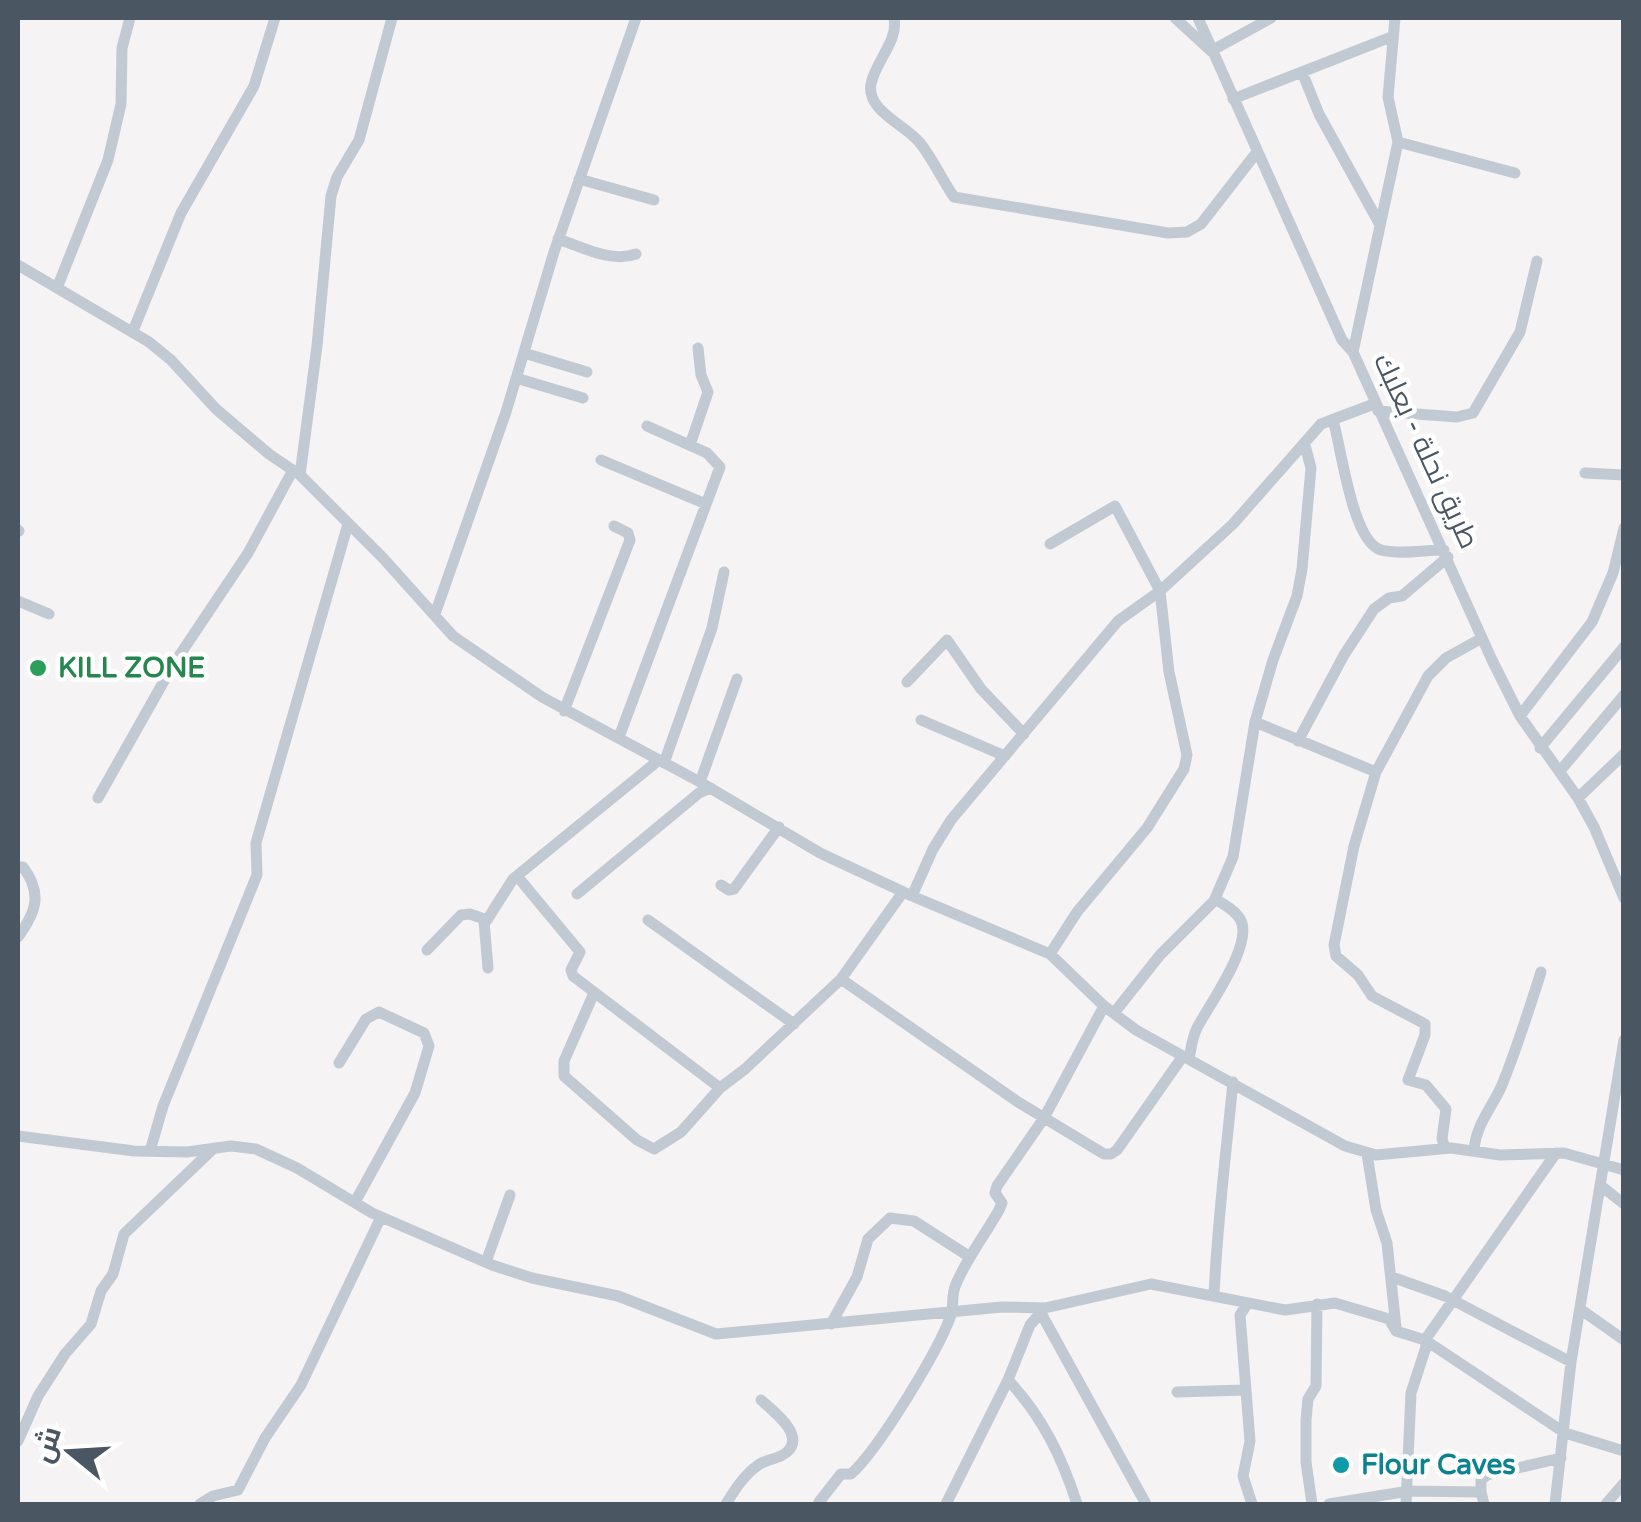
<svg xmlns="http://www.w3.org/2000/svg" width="1641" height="1522" viewBox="0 0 1641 1522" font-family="'Varela Round',Cairo,sans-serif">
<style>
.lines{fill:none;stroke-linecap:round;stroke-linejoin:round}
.minor{stroke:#c1cad2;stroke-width:11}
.leisure-dot{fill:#2e9e5b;stroke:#fff;stroke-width:4}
.culture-dot{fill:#0f9aa8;stroke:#fff;stroke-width:4}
.labels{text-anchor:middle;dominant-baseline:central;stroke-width:9;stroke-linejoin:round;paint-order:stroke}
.street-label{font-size:28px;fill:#4a5661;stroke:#fff}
.leisure-label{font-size:28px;font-weight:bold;fill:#27864d;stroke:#fff;text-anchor:start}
.culture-label{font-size:28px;font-weight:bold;fill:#0d838f;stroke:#fff;text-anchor:start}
</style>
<rect width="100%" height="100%" fill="#f5f3f3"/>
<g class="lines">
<path class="minor" d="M 894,18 C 899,40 875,62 871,84 C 866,111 906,125 920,143 C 933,159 942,180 954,197 L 1168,233 L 1187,232 L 1201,224 L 1257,152
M 1175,18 L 1211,51 L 1271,18
M 1198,18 L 1342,340 L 1353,352 L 1492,660 L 1520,716 L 1578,798 L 1594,827 L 1624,898
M 1302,72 L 1319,114 L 1379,223
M 1233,99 L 1391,37
M 1398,142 L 1515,173
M 579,179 L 654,200
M 558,239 C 582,247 611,263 636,254
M 18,265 L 149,342 L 171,360 L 216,409 L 269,454 L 300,475 L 383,558 L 453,636 L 542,697 L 700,782 L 820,853 L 912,896 L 1050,954 L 1104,1006 L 1136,1030 L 1345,1146 L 1376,1155 L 1451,1148 L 1500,1155 L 1564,1153 L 1624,1170
M 57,288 L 108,160 L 121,104 L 122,48 L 130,18
M 133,331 L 181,213 L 254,86 L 275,18
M 1353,352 L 1398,142 L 1388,97 L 1395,18
M 524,353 L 587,372
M 516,378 L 583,398
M 1378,411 L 1457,417 L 1473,413 L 1520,332 L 1537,261
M 1333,420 C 1341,446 1352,542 1381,550 C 1400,555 1425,550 1444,550
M 690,445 L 708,392 L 701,375 L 698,348
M 601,460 L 706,504
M 1585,473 L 1624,475
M 300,475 L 317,346 L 331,196 L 337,177 L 359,140 L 392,18
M 18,530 L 19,531
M 1050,544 L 1115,506 L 1160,591 L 1169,672 L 1187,755 L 1184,769 L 1147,828 L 1077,912 L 1050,954
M 18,601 L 49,614
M 435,614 L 506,412 L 554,252 L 636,18
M 907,682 L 947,640 L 981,689 L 1024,734
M 564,711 L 630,540 L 628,533 L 614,526
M 1520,716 L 1592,622 L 1613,573 L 1624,528
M 921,720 L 1005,756
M 1255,722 L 1376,772
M 619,737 L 720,467 L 707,453 L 647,426
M 1298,741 L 1344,655 L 1374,609 L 1389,598 L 1402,596 L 1448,557
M 1540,748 L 1624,647
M 664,763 L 712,628 L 724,572
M 1560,771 L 1624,695
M 700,782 L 737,679
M 98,798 L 173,665 L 248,553 L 293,470
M 1578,798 L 1624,754
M 18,867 L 23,867 C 43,894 36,912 18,937
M 517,876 L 580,952 L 571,970 L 573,976 L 720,1088
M 721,885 L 729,890 L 734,889 L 779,827
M 577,894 L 699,793 L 711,788
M 912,896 L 933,849 L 951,820 L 1118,621 L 1160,591 L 1233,524 L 1321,424 L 1374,404
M 648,920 L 794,1024
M 484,921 L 488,968
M 427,950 L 461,915 L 470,914 L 487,920 L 513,879 L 659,760
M 841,979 L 1018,1102 L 1104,1154 L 1111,1154 L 1117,1150 L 1183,1056
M 594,993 L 564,1061 L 564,1076 L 637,1140 L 654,1149 L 681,1132 L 720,1088 L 745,1069 L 841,979 L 903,892
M 1114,1013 L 1160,955 L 1214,901 L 1233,857 L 1255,722 L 1273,660 L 1297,596 L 1302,569 L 1311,468 L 1305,445
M 1189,1059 C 1191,1049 1192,1038 1197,1028 C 1208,1006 1255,943 1240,919 C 1235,910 1223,904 1215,899
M 339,1063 L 366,1019 L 379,1012 L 424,1033 L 429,1046 L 415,1093 L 355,1202
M 18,1136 L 134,1151 L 187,1152 L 231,1146 L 256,1149 L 297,1168 L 372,1213 L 492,1265 L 532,1278 L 618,1296 L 716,1334 L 1002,1307 L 1045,1308 L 1151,1284 L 1285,1310 L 1335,1303 L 1389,1319 L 1396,1331 L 1425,1340 L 1565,1433 L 1624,1451
M 1445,1148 L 1442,1139 L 1446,1109 L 1426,1085 L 1408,1080 L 1425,1035 L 1425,1024 L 1372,996 L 1358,975 L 1336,956 L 1334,945 L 1354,846 L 1376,772 L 1428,676 L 1446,658 L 1482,638
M 1474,1150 C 1476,1124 1492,1108 1502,1085 C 1517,1048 1529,1010 1541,972
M 150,1151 L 163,1106 L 257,875 L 256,843 L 348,524
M 1367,1154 L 1376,1210 L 1387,1243 L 1396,1327
M 1600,1185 L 1624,1204
M 486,1262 L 510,1195
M 1392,1277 L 1445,1296 L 1571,1362
M 1214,1296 C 1217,1225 1226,1153 1233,1082
M 1248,1303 L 1240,1315 L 1250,1441 L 1243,1476 L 1252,1504
M 1580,1309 L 1624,1340
M 1042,1315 L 1146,1504
M 831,1324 L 857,1277 L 868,1239 L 890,1218 L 914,1221 L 970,1257
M 1008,1380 C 1042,1416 1062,1457 1077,1504
M 1177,1392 L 1245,1390
M 18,1441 L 38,1396 L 65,1354 L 91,1324 L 101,1291 L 113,1274 L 124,1234 L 214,1148
M 1481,1492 L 1481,1480 L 1487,1475 L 1561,1458
M 819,1502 L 841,1474 L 851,1474 C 878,1450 939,1350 951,1315 C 954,1305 951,1295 956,1284 C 967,1258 985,1235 999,1210 L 1002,1203 L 995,1193 L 997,1186 L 1044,1118 L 1104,1006
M 200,1504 L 213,1496 L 238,1490 L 265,1438 L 301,1385 L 381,1217
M 726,1504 C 734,1491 744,1475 757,1466 C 765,1459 778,1460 787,1452 C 806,1435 773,1411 761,1400
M 946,1504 L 1008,1380 L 1030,1325 L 1045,1308
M 1312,1504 L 1306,1462 L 1306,1420 L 1308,1399 L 1316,1386 L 1317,1304
M 1329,1504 L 1409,1491 L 1481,1492 L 1484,1504
M 1406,1504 L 1411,1393 L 1426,1347 L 1425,1340 L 1556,1153
M 1555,1504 L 1571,1362 L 1624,1040
M 1606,1504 L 1624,1483"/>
</g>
<circle class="leisure-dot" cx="38" cy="668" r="10"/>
<circle class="culture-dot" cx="1341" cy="1465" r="10"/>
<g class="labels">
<g class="street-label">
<text transform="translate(1426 451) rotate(65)">طريق نحلة - بعلبك</text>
</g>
<g class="leisure-label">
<text x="58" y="668">KILL ZONE</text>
</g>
<g class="culture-label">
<text x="1361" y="1465">Flour Caves</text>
</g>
</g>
<rect width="1641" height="1522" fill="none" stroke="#4a5661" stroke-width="40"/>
<g transform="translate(70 1452) rotate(288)" stroke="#ffffff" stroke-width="8" paint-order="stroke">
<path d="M0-8L18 38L0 25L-18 38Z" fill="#4a5661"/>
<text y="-15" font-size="28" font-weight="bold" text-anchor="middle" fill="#4a5661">ش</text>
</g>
</svg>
